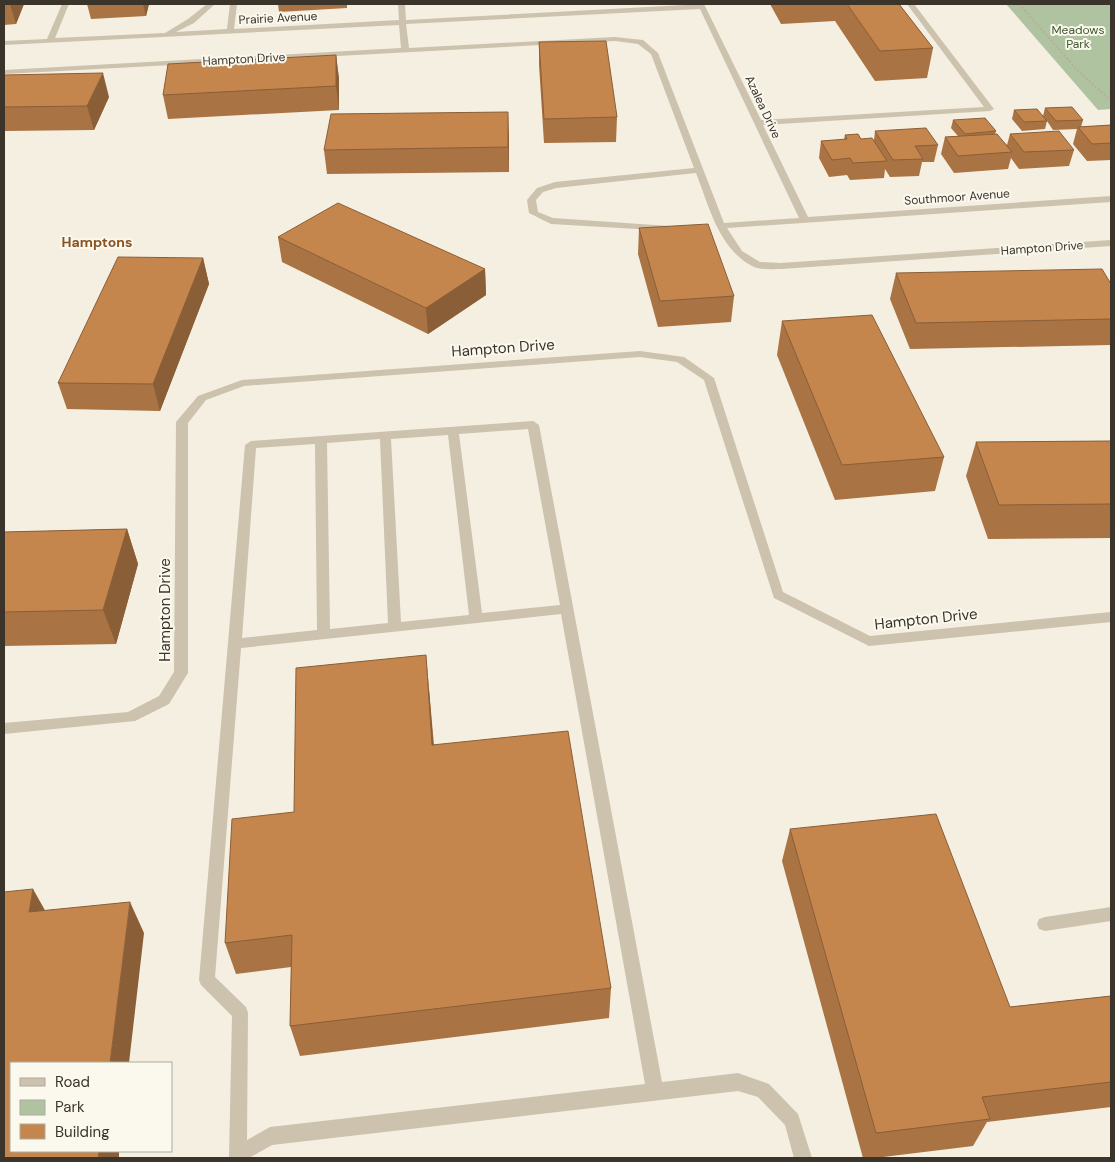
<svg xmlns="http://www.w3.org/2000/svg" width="1115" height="1162" viewBox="0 0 1115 1162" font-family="'DM Sans',sans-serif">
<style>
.green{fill:#b0c3a1}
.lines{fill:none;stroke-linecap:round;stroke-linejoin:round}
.path{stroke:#b8ad97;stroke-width:2;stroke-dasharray:2 2;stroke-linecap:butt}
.minor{fill:#ccc2ad;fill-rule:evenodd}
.wall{fill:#a97343}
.shaded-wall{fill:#8a5e37}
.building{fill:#c5864e;stroke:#8a5e37}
.labels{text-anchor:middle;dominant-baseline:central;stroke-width:4;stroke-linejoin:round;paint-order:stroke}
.far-street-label{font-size:12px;fill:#3b342b;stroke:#fbf8ee}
.far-park-label{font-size:12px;fill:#40592f;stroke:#fbf8ee}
.far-neighbourhood-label{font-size:14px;font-weight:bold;fill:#895324;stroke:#fbf8ee}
.street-label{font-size:15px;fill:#3b342b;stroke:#fbf8ee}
</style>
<rect width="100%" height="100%" fill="#f4efe1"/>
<path class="green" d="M 1006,4 L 1111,4 L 1111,109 L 1098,110 Z"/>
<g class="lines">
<path class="path" d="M 1019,4 L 1080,73 L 1108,98 L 1111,98"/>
<path class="minor" d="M 62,4 L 69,4 L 55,38 L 165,33 L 188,19 L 207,4 L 215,4 L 194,23 L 176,32 L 227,29 L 230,4 L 237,4 L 234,29 L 399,20 L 398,4 L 405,4 L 406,20 L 704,4 L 761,120 L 984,107 L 907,4 L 914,4 L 994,109 L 990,111 L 763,125 L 808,217 L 1111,196 L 1111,202 L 727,228 L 742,251 L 760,262 L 781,263 L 1111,240 L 1111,246 L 781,269 C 773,269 761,270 754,267 C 719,250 709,206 696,173 L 556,188 L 543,192 L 536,200 L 538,212 L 553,218 L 669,226 L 674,229 L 672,231 L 551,224 L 529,213 L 527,200 L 537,188 L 555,182 L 694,168 L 651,54 L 638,44 L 615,41 L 4,74 L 4,70 L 401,48 L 399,25 L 4,45 L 4,41 L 47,39 ZM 700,9 L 799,218 L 724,223 L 658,53 L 643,40 L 615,37 L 409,48 L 406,24 Z
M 640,351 L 684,357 L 714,378 L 783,592 L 870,636 L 1111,612 L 1111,622 L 869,646 L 774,598 L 704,380 L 677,362 L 640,357 L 244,386 L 206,400 L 188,423 L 188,673 L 169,704 L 135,721 L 4,734 L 4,723 L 128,712 L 159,696 L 174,672 L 176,422 L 198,396 L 242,380 Z
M 533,421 L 539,425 L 662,1082 L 738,1073 L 769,1084 L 798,1114 L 812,1158 L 794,1158 L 785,1125 L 758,1097 L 738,1091 L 272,1145 L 249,1158 L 229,1158 L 232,1016 L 201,985 L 199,980 L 245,445 L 251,441 ZM 528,429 L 560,605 L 482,613 L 459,434 ZM 448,435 L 469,615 L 401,622 L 391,439 ZM 380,439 L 388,623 L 330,629 L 327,443 ZM 315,444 L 317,630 L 242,638 L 256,448 ZM 561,614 L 645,1084 L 270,1127 L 247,1140 L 248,1013 L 246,1007 L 215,977 L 241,648 Z
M 1111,907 L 1111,921 L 1045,931 L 1039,929 L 1037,924 L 1039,919 L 1045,917 Z"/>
</g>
<path class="wall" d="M 4,4 L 24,4 L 16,24 L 4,25 Z
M 87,4 L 149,4 L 146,16 L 91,19 Z
M 278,4 L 347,4 L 347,8 L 279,12 Z
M 770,4 L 899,4 L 933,48 L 927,78 L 875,81 L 835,21 L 781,24 Z
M 539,42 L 617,117 L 616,142 L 544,143 L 539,65 Z
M 336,55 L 339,79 L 339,110 L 168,119 L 163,95 Z
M 4,75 L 109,97 L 94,130 L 4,131 Z
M 1045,108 L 1083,120 L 1081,127 L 1111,125 L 1111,160 L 1087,161 L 1073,144 L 1077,129 L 1053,130 L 1047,121 L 1045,129 L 1022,131 L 1012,119 L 1014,110 L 1043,116 Z
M 953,120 L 996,131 L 995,134 L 1007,145 L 1010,134 L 1074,150 L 1069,166 L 1019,169 L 1011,158 L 1008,169 L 954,173 L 941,154 L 945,137 L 958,136 L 951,128 Z
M 875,131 L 938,145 L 934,162 L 922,162 L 919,176 L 890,177 L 885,169 L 884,178 L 850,180 L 847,175 L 829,177 L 819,158 L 821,141 L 844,140 L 845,135 L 861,139 L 874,140 Z
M 509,136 L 509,172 L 327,174 L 324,150 Z
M 639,228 L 734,296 L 731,322 L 658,327 L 638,254 Z
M 278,237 L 485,269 L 486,295 L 428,334 L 282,262 Z
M 203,258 L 209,284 L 160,411 L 67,409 L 58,383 Z
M 896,273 L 1111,319 L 1111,345 L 910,349 L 890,299 Z
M 782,321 L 944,457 L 935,491 L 835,500 L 777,355 Z
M 1111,441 L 1111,538 L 988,539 L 966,476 L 976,442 Z
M 127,529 L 138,564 L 116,644 L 4,646 L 4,532 Z
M 429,689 L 434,745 L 611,988 L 609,1018 L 300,1056 L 290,1026 L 291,967 L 236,974 L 225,943 L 294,812 Z
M 790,829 L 1010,1007 L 1111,996 L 1111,1107 L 987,1122 L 973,1146 L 875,1158 L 863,1158 L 782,861 Z"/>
<path class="shaded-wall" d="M 10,4 L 24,4 L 16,24 Z
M 143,4 L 149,4 L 146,16 Z
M 336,55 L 339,79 L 339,110 L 336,86 Z
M 103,73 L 109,97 L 94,130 L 87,106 Z
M 508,112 L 509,136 L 509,172 L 508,147 Z
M 203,258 L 209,284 L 160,411 L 153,384 Z
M 485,269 L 486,295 L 428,334 L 426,308 Z
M 127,529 L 138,564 L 116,644 L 103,610 Z
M 426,655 L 429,689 L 436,778 L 432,745 Z
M 33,889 L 51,921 L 29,912 Z
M 130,902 L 144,933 L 129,1063 L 110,1063 Z
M 99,1151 L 119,1151 L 119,1158 L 98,1158 Z"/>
<path class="building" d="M 847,4 L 899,4 L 933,48 L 880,51 Z
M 606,41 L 617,117 L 544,119 L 539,42 Z
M 336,55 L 336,86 L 163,95 L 168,64 Z
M 103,73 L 87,106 L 4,107 L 4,75 Z
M 1072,107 L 1083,120 L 1056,121 L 1045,108 Z
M 1037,109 L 1047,121 L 1024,122 L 1014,110 Z
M 508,112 L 508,147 L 324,150 L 331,114 Z
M 985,118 L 996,131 L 965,134 L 953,120 Z
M 1111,125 L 1111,143 L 1092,144 L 1078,127 Z
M 926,128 L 938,145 L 915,146 L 923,159 L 893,160 L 875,131 Z
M 1059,131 L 1074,150 L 1024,152 L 1010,134 Z
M 858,134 L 861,139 L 872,138 L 887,161 L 853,163 L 850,158 L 832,160 L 821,141 L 847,139 L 845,135 Z
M 997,134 L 1012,152 L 958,156 L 945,137 Z
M 338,203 L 485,269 L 426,308 L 278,237 Z
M 708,224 L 734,296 L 660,301 L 639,228 Z
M 118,257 L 203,258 L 153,384 L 58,383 Z
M 1102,269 L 1111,284 L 1111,319 L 916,323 L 896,273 Z
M 872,315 L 944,457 L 842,465 L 782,321 Z
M 1111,441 L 1111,504 L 999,505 L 976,442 Z
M 127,529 L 103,610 L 4,612 L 4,532 Z
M 426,655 L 432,745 L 568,731 L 611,988 L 290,1026 L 292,935 L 225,943 L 232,819 L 294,812 L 296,668 Z
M 936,814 L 1010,1007 L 1111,996 L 1111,1082 L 982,1097 L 990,1119 L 876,1133 L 790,829 Z
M 33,889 L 29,912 L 130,902 L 110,1063 L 11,1063 L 11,1151 L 99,1151 L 98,1158 L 4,1158 L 4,892 Z"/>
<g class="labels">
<g class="far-street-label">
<text transform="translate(278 18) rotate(-3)">Prairie Avenue</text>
<text transform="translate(244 59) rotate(-3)">Hampton Drive</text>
<text transform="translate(763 107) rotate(65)">Azalea Drive</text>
<text transform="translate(957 197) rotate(-4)">Southmoor Avenue</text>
<text transform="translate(1042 248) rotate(-4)">Hampton Drive</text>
</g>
<g class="far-park-label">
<text x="1078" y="30">Meadows<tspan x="1078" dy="14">Park</tspan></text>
</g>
<g class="far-neighbourhood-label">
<text x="97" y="242">Hamptons</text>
</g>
<g class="street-label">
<text transform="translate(503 348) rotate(-4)">Hampton Drive</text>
<text transform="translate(165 610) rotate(-90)">Hampton Drive</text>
<text transform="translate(926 619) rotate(-6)">Hampton Drive</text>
</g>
</g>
<rect width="1115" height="1162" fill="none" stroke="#3b342b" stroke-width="10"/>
<rect x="10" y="1062" width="162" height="90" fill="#fbf8ee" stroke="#aeaaa0"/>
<rect x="20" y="1078" width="25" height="8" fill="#ccc2ad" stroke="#aeaaa0"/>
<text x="55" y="1087" font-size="15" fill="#3b342b">Road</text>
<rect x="20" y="1100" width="25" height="15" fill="#b0c3a1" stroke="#aeaaa0"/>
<text x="55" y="1112" font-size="15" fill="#3b342b">Park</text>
<rect x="20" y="1124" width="25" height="15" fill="#c5864e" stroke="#aeaaa0"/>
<text x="55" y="1137" font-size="15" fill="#3b342b">Building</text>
</svg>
